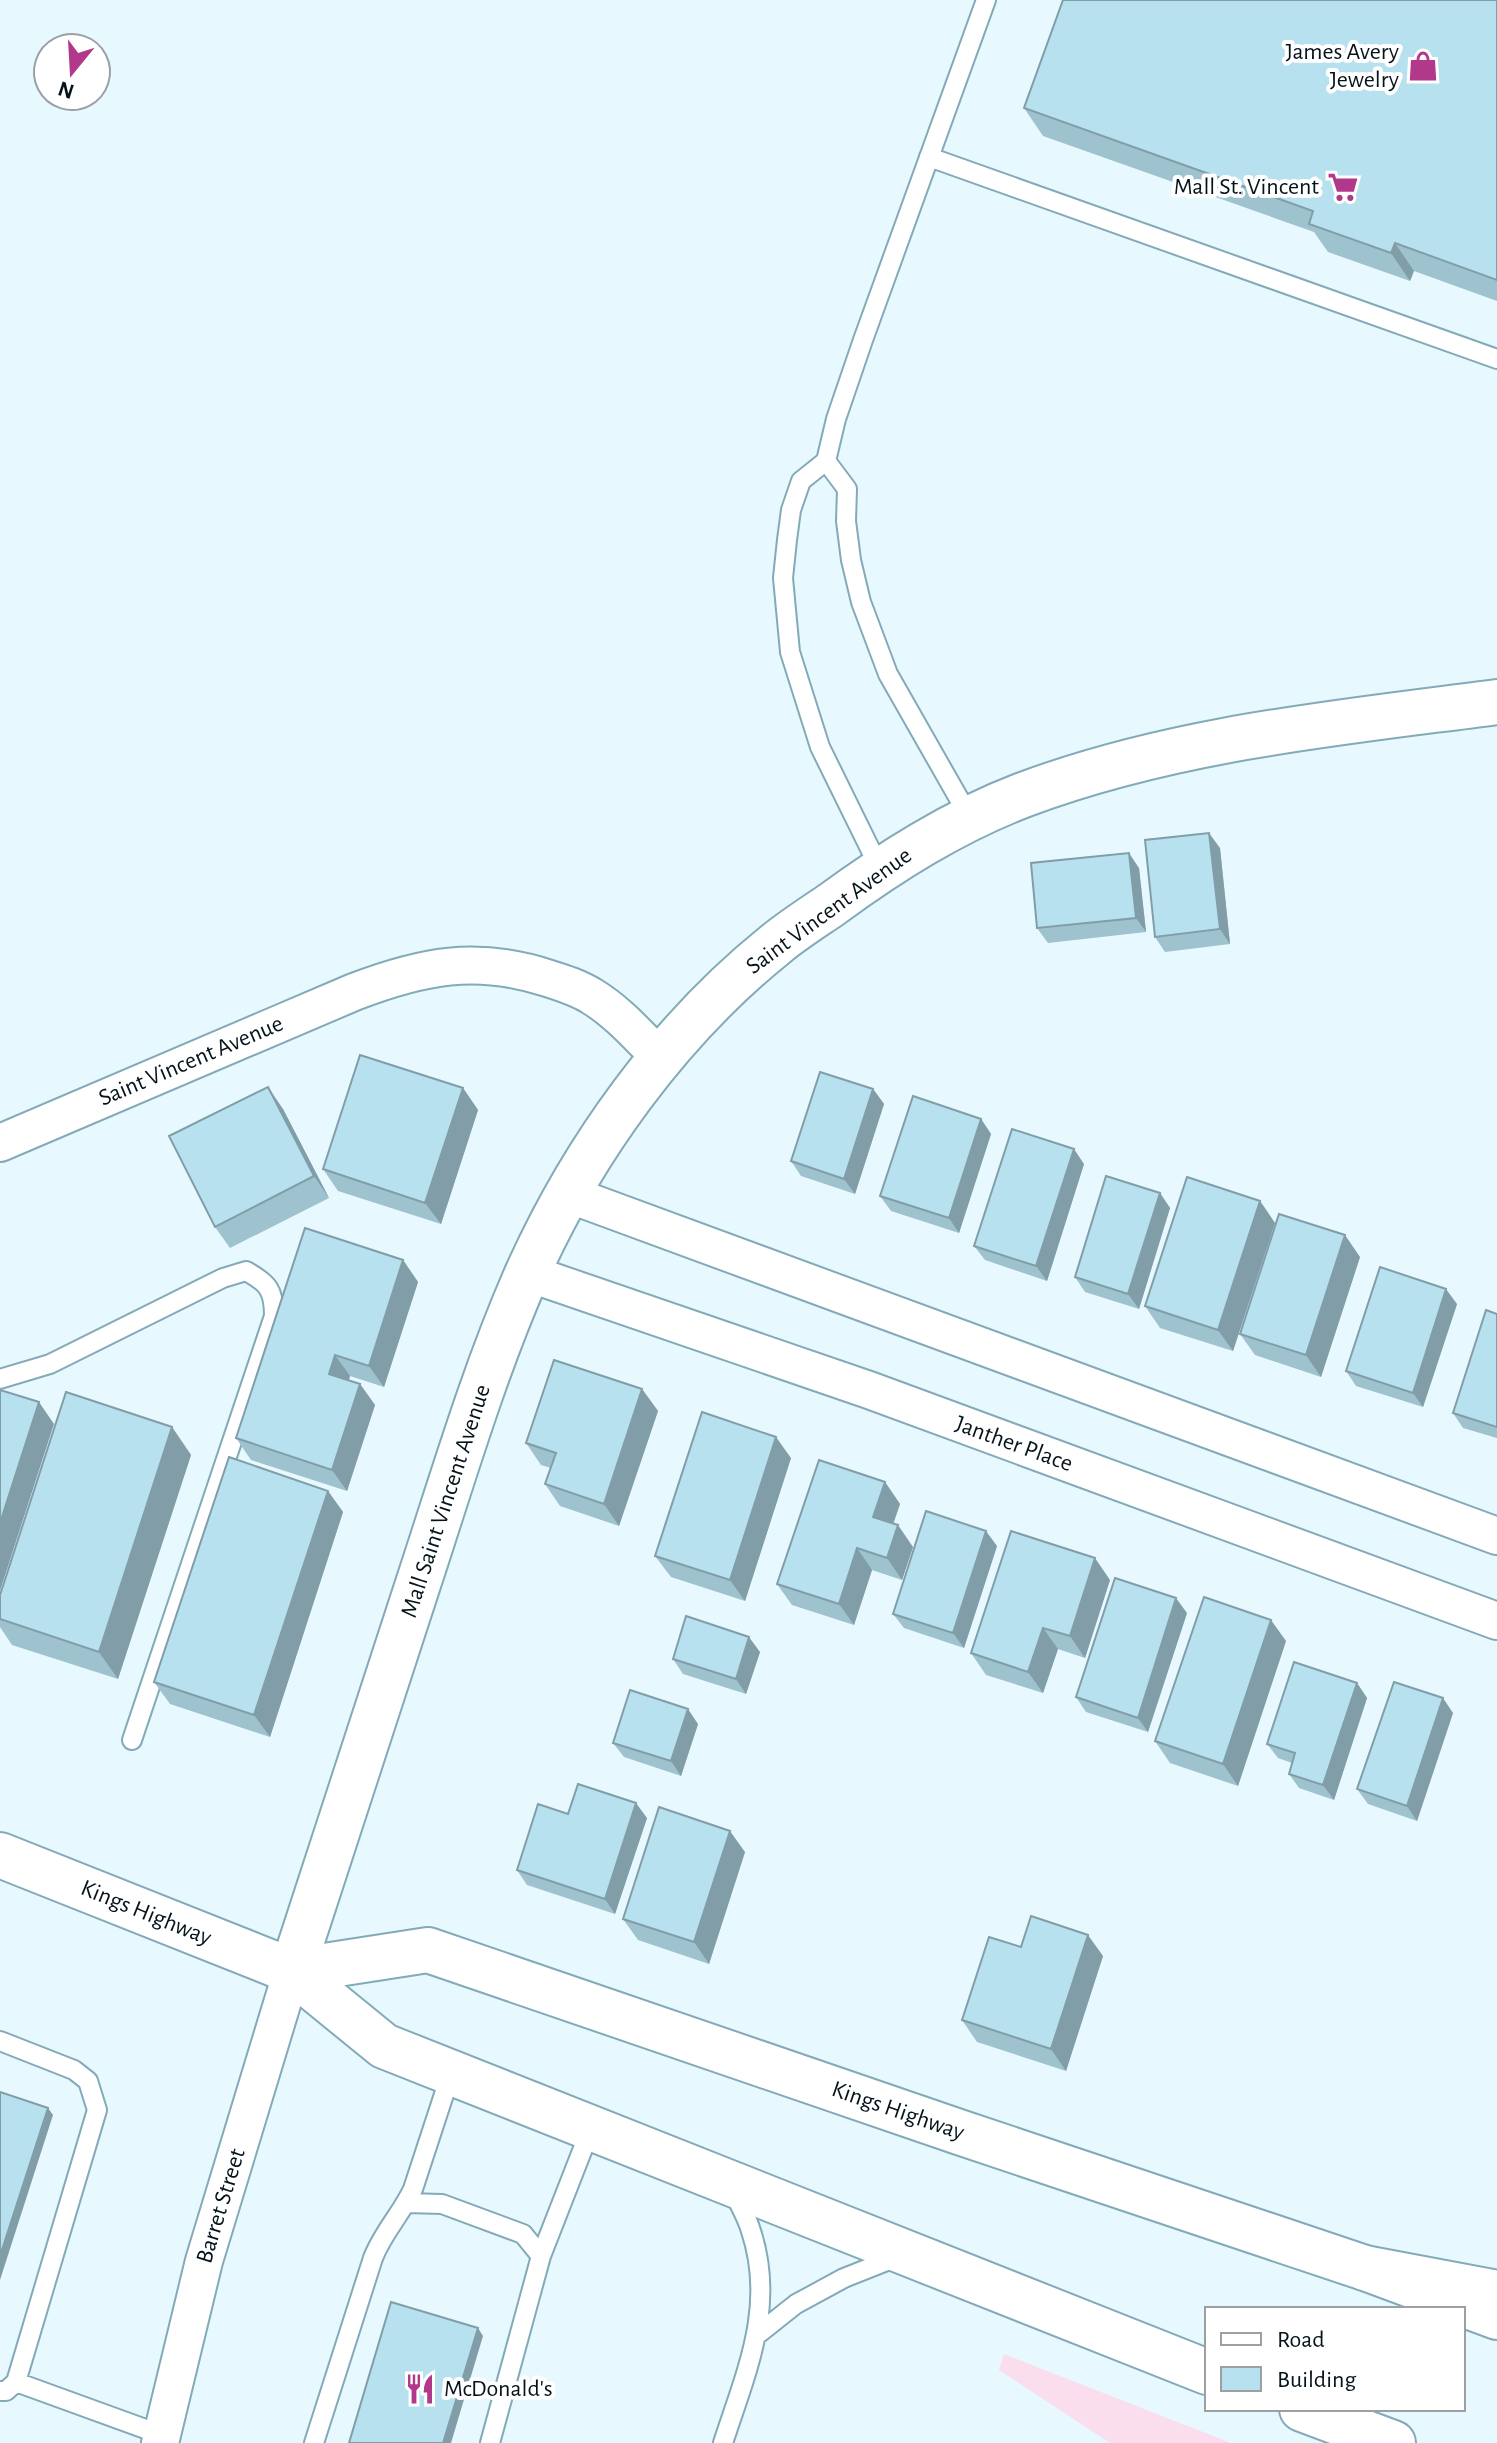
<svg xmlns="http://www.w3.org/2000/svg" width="1497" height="2443" viewBox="0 0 1497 2443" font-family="'Alegreya Sans',sans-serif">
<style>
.green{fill:#fadeee}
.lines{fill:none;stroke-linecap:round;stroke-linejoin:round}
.service-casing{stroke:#83aab8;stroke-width:22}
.minor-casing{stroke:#83aab8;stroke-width:40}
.tertiary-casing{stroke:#83aab8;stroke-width:48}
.secondary-casing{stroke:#83aab8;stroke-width:48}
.motorway-casing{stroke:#83aab8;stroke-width:48}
.service{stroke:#fff;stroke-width:18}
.minor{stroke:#fff;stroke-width:36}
.tertiary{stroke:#fff;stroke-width:44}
.secondary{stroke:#fff;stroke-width:44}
.motorway{stroke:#fff;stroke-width:44}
.wall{fill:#9ec2ce}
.shaded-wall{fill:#819ea8}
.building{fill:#b8e1f0;stroke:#819ea8;stroke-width:2}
.labels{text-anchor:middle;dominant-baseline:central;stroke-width:8;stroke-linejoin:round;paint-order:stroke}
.poi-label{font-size:24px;fill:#05141a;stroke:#fff;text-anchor:end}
.street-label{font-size:24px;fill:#05141a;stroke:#fff}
</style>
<rect width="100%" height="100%" fill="#e8f8ff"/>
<path class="green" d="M 1004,2354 L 1231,2443 L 1110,2443 L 999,2370 Z"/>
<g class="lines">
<g class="service-casing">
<path id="service" d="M 929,157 L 1497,359
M 826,461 L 847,489 L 846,521 L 851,560 L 861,602 L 888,674 L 970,818
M 880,869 L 820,747 L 790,652 L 783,578 L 787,540 L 791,510 L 801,481 L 826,461 L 836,419 L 863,340 L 986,0
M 0,1379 L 50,1364 L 223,1278 L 246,1271 C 268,1283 274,1290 274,1316 L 132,1740
M 0,2041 L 74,2070 L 88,2081 L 97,2110 L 16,2382 L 6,2391 L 0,2391
M 407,2203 L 442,2204 L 523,2234 L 541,2256
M 757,2335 L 796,2304 L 844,2278 L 897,2257
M 16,2382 L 162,2435
M 314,2443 L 373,2258 C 383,2232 402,2213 413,2189 L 451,2073
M 490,2443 L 541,2256 L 591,2128
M 723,2443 C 746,2372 776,2307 751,2231 C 747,2217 739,2204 733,2191"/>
</g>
<g class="minor-casing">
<path id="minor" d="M 0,1143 L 354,992 C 422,966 476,955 547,978 C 563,983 579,988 593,997 C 619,1013 640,1038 662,1059
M 568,1194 L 1497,1536
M 528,1273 L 869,1390 L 1497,1621
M 160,2443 L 204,2261 L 292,1971"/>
</g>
<g class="tertiary-casing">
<path id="tertiary" d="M 292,1971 C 334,1842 376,1713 418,1584 C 452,1481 483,1374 527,1274 C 583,1149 669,1030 776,944 C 793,930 812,918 831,905 C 891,861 953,822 1023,795 C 1175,738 1337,723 1497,702"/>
</g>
<g class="secondary-casing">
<path id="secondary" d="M 0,1855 L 292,1971 L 384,2046 L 1207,2372
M 292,1971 L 428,1950 L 959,2132 L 1365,2268 L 1497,2317
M 1302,2409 L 1393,2443"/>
</g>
<g class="motorway-casing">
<path id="motorway" d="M 1365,2268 L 1497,2293
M 1364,2433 L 1381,2443"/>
</g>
<use href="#service" class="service"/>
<use href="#minor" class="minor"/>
<use href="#tertiary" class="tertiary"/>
<use href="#secondary" class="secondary"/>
<use href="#motorway" class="motorway"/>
</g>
<path class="wall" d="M 1497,0 L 1497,301 L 1414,271 L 1410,281 L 1328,252 L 1314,232 L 1043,136 L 1024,108 Z
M 1220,848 L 1230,944 L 1165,952 L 1155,937 Z
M 1139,868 L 1146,932 L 1048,943 L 1037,928 Z
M 463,1088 L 478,1110 L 441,1224 L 338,1191 L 323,1169 Z
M 873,1089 L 884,1104 L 855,1194 L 801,1176 L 791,1161 Z
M 283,1109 L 329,1198 L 230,1248 L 215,1227 Z
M 981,1119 L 991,1134 L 959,1233 L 891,1211 L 880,1196 Z
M 1084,1164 L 1047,1281 L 985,1260 L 974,1246 Z
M 1160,1193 L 1170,1208 L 1139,1309 L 1085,1292 L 1075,1277 Z
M 1260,1201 L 1275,1223 L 1233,1351 L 1160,1328 L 1145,1306 Z
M 1360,1257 L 1321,1377 L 1255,1355 L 1240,1334 Z
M 403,1260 L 418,1282 L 384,1387 L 350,1376 L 349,1380 L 360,1384 L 375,1405 L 347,1491 L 251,1460 L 236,1438 Z
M 1457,1304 L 1423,1407 L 1356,1386 L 1346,1371 Z
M 1497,1314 L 1497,1438 L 1463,1428 L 1453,1413 Z
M 642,1389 L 658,1411 L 619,1526 L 560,1506 L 545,1484 L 551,1468 L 541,1465 L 526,1443 Z
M 172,1427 L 191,1455 L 118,1679 L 12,1645 L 0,1627 L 0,1595 Z
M 791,1458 L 745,1601 L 671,1577 L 655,1556 Z
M 885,1482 L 900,1504 L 893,1524 L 913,1547 L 902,1580 L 872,1570 L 854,1625 L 792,1605 L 777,1584 Z
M 328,1491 L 343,1512 L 270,1737 L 170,1704 L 154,1682 Z
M 997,1546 L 964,1648 L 904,1628 L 893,1614 Z
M 1110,1580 L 1085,1658 L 1058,1649 L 1043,1693 L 986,1675 L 971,1653 Z
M 1187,1613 L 1148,1732 L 1086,1712 L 1076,1697 Z
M 1286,1641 L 1238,1786 L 1170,1763 L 1155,1741 Z
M 760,1652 L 746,1694 L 683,1674 L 673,1659 Z
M 1357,1683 L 1367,1698 L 1334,1800 L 1299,1788 L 1289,1774 L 1292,1763 L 1278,1758 L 1267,1744 Z
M 1453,1713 L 1417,1821 L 1368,1804 L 1357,1789 Z
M 698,1724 L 681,1776 L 624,1757 L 613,1743 Z
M 568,1814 L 647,1818 L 615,1914 L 527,1885 L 517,1870 Z
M 745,1852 L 709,1964 L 638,1940 L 623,1919 Z
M 1021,1947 L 1103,1956 L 1066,2071 L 977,2042 L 962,2020 Z"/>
<path class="shaded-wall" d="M 1395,243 L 1414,271 L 1410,281 L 1391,253 Z
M 1209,833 L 1220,848 L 1230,944 L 1220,929 Z
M 1129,853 L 1139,868 L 1146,932 L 1136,918 Z
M 268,1087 L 283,1109 L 329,1198 L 314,1176 Z
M 463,1088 L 478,1110 L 441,1224 L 425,1203 Z
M 873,1089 L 884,1104 L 855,1194 L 844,1179 Z
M 981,1119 L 991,1134 L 959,1233 L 949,1218 Z
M 1074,1149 L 1084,1164 L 1047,1281 L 1036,1266 Z
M 1160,1193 L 1170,1208 L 1139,1309 L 1128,1294 Z
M 1260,1201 L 1275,1223 L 1233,1351 L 1218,1330 Z
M 1345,1235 L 1360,1257 L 1321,1377 L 1306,1355 Z
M 403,1260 L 418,1282 L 384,1387 L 369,1366 Z
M 1446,1289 L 1457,1304 L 1423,1407 L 1413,1393 Z
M 335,1355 L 350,1376 L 344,1395 L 329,1374 Z
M 360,1384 L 375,1405 L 347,1491 L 332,1470 Z
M 642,1389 L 658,1411 L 619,1526 L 604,1504 Z
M 39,1402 L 54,1424 L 0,1591 L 0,1523 Z
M 172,1427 L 191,1455 L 118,1679 L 99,1652 Z
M 776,1437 L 791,1458 L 745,1601 L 730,1580 Z
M 885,1482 L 900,1504 L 888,1539 L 873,1517 Z
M 328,1491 L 343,1512 L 270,1737 L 254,1715 Z
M 898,1525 L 913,1547 L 902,1580 L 887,1558 Z
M 986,1531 L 997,1546 L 964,1648 L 953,1633 Z
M 857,1548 L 872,1570 L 854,1625 L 839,1604 Z
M 1095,1558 L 1110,1580 L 1085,1658 L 1070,1636 Z
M 1176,1598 L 1187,1613 L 1148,1732 L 1138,1718 Z
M 1271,1620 L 1286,1641 L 1238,1786 L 1223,1764 Z
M 1043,1628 L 1058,1649 L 1043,1693 L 1028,1672 Z
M 749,1637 L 760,1652 L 746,1694 L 736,1679 Z
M 1357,1683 L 1367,1698 L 1334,1800 L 1323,1785 Z
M 1443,1698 L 1453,1713 L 1417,1821 L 1407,1806 Z
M 688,1709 L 698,1724 L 681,1776 L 671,1761 Z
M 636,1803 L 647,1818 L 615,1914 L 605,1899 Z
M 730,1831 L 745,1852 L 709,1964 L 694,1942 Z
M 1088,1935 L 1103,1956 L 1066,2071 L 1051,2049 Z
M 48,2108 L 53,2115 L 0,2280 L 0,2256 Z
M 478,2328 L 483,2336 L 451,2443 L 443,2443 Z"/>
<path class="building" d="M 1063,0 L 1497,0 L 1497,280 L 1395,243 L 1391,253 L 1309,224 L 1313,211 L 1024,108 Z
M 1209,833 L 1220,929 L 1155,937 L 1145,840 Z
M 1129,853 L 1136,918 L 1037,928 L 1031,863 Z
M 360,1055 L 463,1088 L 425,1203 L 323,1169 Z
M 820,1072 L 873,1089 L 844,1179 L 791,1161 Z
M 268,1087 L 314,1176 L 215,1227 L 169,1136 Z
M 913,1096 L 981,1119 L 949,1218 L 880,1196 Z
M 1012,1129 L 1074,1149 L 1036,1266 L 974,1246 Z
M 1106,1176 L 1160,1193 L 1128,1294 L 1075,1277 Z
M 1187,1177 L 1260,1201 L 1218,1330 L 1145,1306 Z
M 1279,1214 L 1345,1235 L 1306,1355 L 1240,1334 Z
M 305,1228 L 403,1260 L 369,1366 L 335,1355 L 329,1374 L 360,1384 L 332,1470 L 236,1438 Z
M 1380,1267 L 1446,1289 L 1413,1393 L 1346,1371 Z
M 1486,1310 L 1497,1314 L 1497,1427 L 1453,1413 Z
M 554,1360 L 642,1389 L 604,1504 L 545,1484 L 556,1453 L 526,1443 Z
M 0,1390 L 39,1402 L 0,1523 Z
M 66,1392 L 172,1427 L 99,1652 L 0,1619 L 0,1595 Z
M 702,1412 L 776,1437 L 730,1580 L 655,1556 Z
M 229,1457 L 328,1491 L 254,1715 L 154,1682 Z
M 819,1460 L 885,1482 L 873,1517 L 898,1525 L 887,1558 L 857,1548 L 839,1604 L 777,1584 Z
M 926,1511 L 986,1531 L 953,1633 L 893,1614 Z
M 1011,1531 L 1095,1558 L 1070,1636 L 1043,1628 L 1028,1672 L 971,1653 Z
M 1115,1578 L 1176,1598 L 1138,1718 L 1076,1697 Z
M 1204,1597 L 1271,1620 L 1223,1764 L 1155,1741 Z
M 686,1616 L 749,1637 L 736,1679 L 673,1659 Z
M 1294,1662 L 1357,1683 L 1323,1785 L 1289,1774 L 1295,1753 L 1267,1744 Z
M 1394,1682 L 1443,1698 L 1407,1806 L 1357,1789 Z
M 630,1690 L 688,1709 L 671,1761 L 613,1743 Z
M 578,1784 L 636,1803 L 605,1899 L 517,1870 L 538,1804 L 568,1814 Z
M 659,1807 L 730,1831 L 694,1942 L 623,1919 Z
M 1031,1916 L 1088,1935 L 1051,2049 L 962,2020 L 989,1937 L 1021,1947 Z
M 0,2092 L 48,2108 L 0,2256 Z
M 391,2302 L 478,2328 L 443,2443 L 349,2443 Z"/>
<defs>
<g id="shop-bare" transform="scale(2.4)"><path d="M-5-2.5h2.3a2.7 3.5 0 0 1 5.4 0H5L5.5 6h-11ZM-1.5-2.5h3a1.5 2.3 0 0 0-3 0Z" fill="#b2388b" stroke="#fff" stroke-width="2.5" paint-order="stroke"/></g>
<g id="supermarket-bare" transform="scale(2.4)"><path d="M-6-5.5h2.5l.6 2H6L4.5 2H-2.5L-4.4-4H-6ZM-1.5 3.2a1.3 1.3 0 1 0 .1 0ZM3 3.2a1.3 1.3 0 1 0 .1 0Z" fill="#b2388b" stroke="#fff" stroke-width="2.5" paint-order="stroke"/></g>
<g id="restaurant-bare" transform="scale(2.4)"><path d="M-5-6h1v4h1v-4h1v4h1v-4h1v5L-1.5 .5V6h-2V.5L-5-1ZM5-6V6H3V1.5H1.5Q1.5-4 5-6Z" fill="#b2388b" stroke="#fff" stroke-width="2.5" paint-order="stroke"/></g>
</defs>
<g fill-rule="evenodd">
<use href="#shop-bare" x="1423" y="66"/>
<use href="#supermarket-bare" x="1343" y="187"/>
<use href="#restaurant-bare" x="420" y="2389"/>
</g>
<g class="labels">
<g class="poi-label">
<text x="1399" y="52">James Avery<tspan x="1399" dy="28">Jewelry</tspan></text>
<text x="1319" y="187">Mall St. Vincent</text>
<text x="444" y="2389" text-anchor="start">McDonald's</text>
</g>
<g class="street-label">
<text transform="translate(829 911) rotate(-36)">Saint Vincent Avenue</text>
<text transform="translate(191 1061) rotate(-23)">Saint Vincent Avenue</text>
<text transform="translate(1014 1444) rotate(20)">Janther Place</text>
<text transform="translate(446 1501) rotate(-72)">Mall Saint Vincent Avenue</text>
<text transform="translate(146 1913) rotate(22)">Kings Highway</text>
<text transform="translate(898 2111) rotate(19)">Kings Highway</text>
<text transform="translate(221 2206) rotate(-73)">Barret Street</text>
</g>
</g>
<rect x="1205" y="2307" width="260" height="104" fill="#ffffff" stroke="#9ba1a3" stroke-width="2"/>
<rect x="1221" y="2333" width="40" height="12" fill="#ffffff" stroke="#9ba1a3" stroke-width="2"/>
<text x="1277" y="2347" font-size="24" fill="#05141a">Road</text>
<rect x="1221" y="2367" width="40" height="24" fill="#b8e1f0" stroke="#9ba1a3" stroke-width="2"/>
<text x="1277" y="2387" font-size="24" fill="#05141a">Building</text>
<g transform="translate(72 72) rotate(198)"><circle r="38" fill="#ffffff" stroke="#9ba1a3" stroke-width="2"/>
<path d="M0-6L14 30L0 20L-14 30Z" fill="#b2388b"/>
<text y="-12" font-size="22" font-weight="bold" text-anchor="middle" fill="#05141a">N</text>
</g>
</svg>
